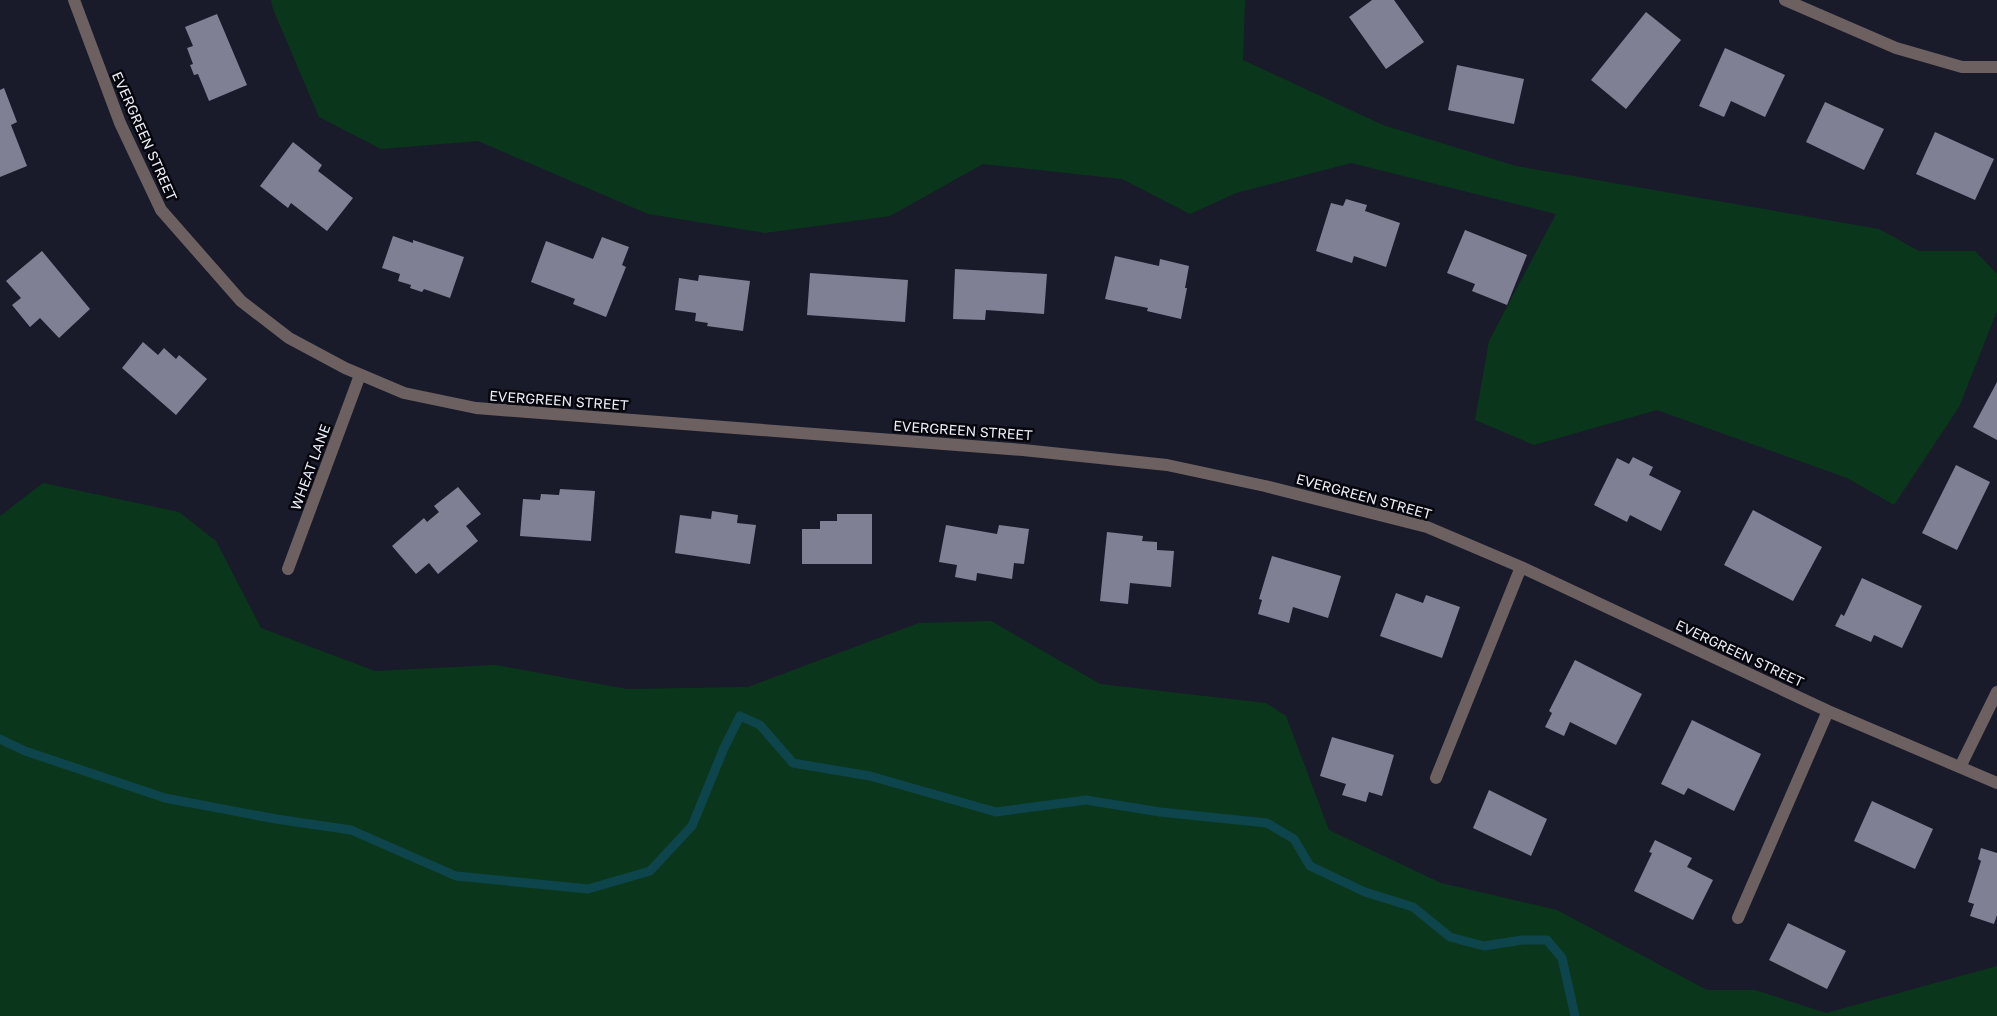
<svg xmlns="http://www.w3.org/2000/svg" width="1997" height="1016" viewBox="0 0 1997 1016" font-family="'Golos Text',sans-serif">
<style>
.green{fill:#0a371b}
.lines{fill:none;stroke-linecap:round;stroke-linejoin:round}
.stream{stroke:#0e454d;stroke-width:9}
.building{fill:#808095}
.minor{stroke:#6c6160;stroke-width:12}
.labels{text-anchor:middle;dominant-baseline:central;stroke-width:5;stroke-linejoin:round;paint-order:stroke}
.street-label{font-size:14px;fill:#eceef9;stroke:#06060c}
</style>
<rect width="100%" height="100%" fill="#191b2a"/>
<path class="green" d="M 271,0 L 1245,0 L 1243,60 L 1383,125 L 1516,166 L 1879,229 L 1919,251 L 1975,251 L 1997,274 L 1997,311 L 1959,407 L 1894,505 L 1847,478 L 1657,410 L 1534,445 L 1475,420 L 1489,341 L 1556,214 L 1351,163 L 1236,193 L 1190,214 L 1122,179 L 983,164 L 890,216 L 765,233 L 648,214 L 478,141 L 381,149 L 319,117 L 273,9 Z
M 43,483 L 179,512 L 216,541 L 261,628 L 375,671 L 496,665 L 627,689 L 748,687 L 919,623 L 991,621 L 1100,684 L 1266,703 L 1286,716 L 1329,830 L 1441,883 L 1557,910 L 1707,990 L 1755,990 L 1826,1013 L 1997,966 L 1997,1016 L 0,1016 L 0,516 Z"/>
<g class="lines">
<path class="stream" d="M 0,739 L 25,751 L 165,798 L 276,819 L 351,830 L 456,876 L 588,889 L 650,871 L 692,826 L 724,748 L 740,716 L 760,725 L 793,763 L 870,776 L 996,812 L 1086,800 L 1160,812 L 1267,823 L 1294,839 L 1310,866 L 1365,892 L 1413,907 L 1450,937 L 1484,946 L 1522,940 L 1547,940 L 1562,958 L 1575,1016"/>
</g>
<path class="building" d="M 1372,0 L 1394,0 L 1424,42 L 1386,69 L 1349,17 Z
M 1646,12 L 1681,40 L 1626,109 L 1591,80 Z
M 217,14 L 247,85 L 209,101 L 198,74 L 194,75 L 190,65 L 193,64 L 187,48 L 193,46 L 185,27 Z
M 1725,48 L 1785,75 L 1765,117 L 1731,101 L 1724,117 L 1699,106 Z
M 1457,65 L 1524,79 L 1514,124 L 1448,110 Z
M 4,88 L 17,122 L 11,125 L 27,166 L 0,177 L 0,90 Z
M 1825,102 L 1884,129 L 1864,170 L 1806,142 Z
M 1935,132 L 1994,159 L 1975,200 L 1916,174 Z
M 293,142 L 322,165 L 318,171 L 353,198 L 327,231 L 291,203 L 288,208 L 260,186 Z
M 1346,199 L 1367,205 L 1365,211 L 1400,223 L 1386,267 L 1354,256 L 1352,263 L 1316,251 L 1331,203 L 1343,206 Z
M 1465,230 L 1527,255 L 1507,305 L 1472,291 L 1475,284 L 1447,273 Z
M 393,236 L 413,243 L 413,240 L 464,257 L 450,298 L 424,289 L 422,292 L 410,288 L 411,285 L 398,281 L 400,274 L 382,268 Z
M 602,237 L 629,247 L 622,265 L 626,267 L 606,317 L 573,304 L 575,299 L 531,282 L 546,241 L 593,259 Z
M 42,251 L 90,309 L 59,338 L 40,318 L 30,327 L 12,305 L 21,298 L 6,281 Z
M 1115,256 L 1159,266 L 1160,259 L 1189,266 L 1185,288 L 1187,288 L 1181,319 L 1147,311 L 1148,308 L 1105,299 Z
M 955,269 L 1047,274 L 1044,314 L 986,310 L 985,320 L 953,319 Z
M 810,273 L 908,280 L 905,322 L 807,315 Z
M 699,275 L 750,281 L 743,331 L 707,326 L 708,323 L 695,321 L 696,313 L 675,310 L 679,278 L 698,281 Z
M 143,342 L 158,355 L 164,348 L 176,359 L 179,355 L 207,379 L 176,415 L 122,368 Z
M 1997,382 L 1997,440 L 1973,427 Z
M 1633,457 L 1653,467 L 1649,475 L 1681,491 L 1661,531 L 1630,515 L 1627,522 L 1594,505 L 1617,458 L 1629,464 Z
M 1956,465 L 1990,482 L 1957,550 L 1922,533 Z
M 458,487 L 481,514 L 466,526 L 478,541 L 438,574 L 429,563 L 416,574 L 392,546 L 424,518 L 427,522 L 439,512 L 434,506 Z
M 560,489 L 595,491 L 591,541 L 520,536 L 523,499 L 540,500 L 541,494 L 559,495 Z
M 1753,510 L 1822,547 L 1793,601 L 1724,565 Z
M 712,511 L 738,515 L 737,523 L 756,525 L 750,564 L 675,553 L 680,515 L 711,519 Z
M 837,514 L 872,514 L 872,564 L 802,564 L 802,529 L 820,529 L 820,521 L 837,521 Z
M 946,525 L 997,534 L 999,525 L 1029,529 L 1024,564 L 1014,563 L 1012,579 L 977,573 L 976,581 L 955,577 L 957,565 L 939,562 Z
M 1107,532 L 1143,536 L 1142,541 L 1157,542 L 1157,550 L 1174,551 L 1171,587 L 1130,583 L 1128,604 L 1100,601 Z
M 1272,556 L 1341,576 L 1328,618 L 1293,607 L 1289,623 L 1258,614 L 1262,600 L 1259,599 Z
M 1862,578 L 1922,606 L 1902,648 L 1874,635 L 1871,642 L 1835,626 L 1841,614 L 1844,616 Z
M 1396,593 L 1423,603 L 1426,595 L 1460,607 L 1442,658 L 1380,636 Z
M 1575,660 L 1642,694 L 1616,745 L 1570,722 L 1564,736 L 1545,727 L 1552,713 L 1549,711 Z
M 1692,720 L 1761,754 L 1734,811 L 1688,788 L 1684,795 L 1661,784 Z
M 1332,737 L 1394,755 L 1382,796 L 1369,792 L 1366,802 L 1342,795 L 1346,784 L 1320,776 Z
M 1489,790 L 1547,819 L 1531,856 L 1473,828 Z
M 1872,801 L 1933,829 L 1915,869 L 1854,841 Z
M 1655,840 L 1692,858 L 1687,867 L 1713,880 L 1693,920 L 1634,891 L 1652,853 L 1649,852 Z
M 1981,848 L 1997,853 L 1997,915 L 1994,924 L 1970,916 L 1974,904 L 1968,902 L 1981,861 L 1978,859 Z
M 1788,923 L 1846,951 L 1827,989 L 1769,960 Z"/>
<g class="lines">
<path class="minor" d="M 74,0 L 120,123 L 161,210 L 241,301 L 289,338 L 345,368 L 404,393 L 476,408 L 1023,450 L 1167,465 L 1265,486 L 1427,527 L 1521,567 L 1828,711 L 1997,783
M 1785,0 L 1896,48 L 1962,67 L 1997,67
M 288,569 L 360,375
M 1960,767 L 1997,692
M 1436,778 L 1521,567
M 1738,918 L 1828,711"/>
</g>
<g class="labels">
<g class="street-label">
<text transform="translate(145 136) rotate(66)">EVERGREEN STREET</text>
<text transform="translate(559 400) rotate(4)">EVERGREEN STREET</text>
<text transform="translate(963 430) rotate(4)">EVERGREEN STREET</text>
<text transform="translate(310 467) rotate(-70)">WHEAT LANE</text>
<text transform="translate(1364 496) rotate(15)">EVERGREEN STREET</text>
<text transform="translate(1740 653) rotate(25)">EVERGREEN STREET</text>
</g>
</g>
</svg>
